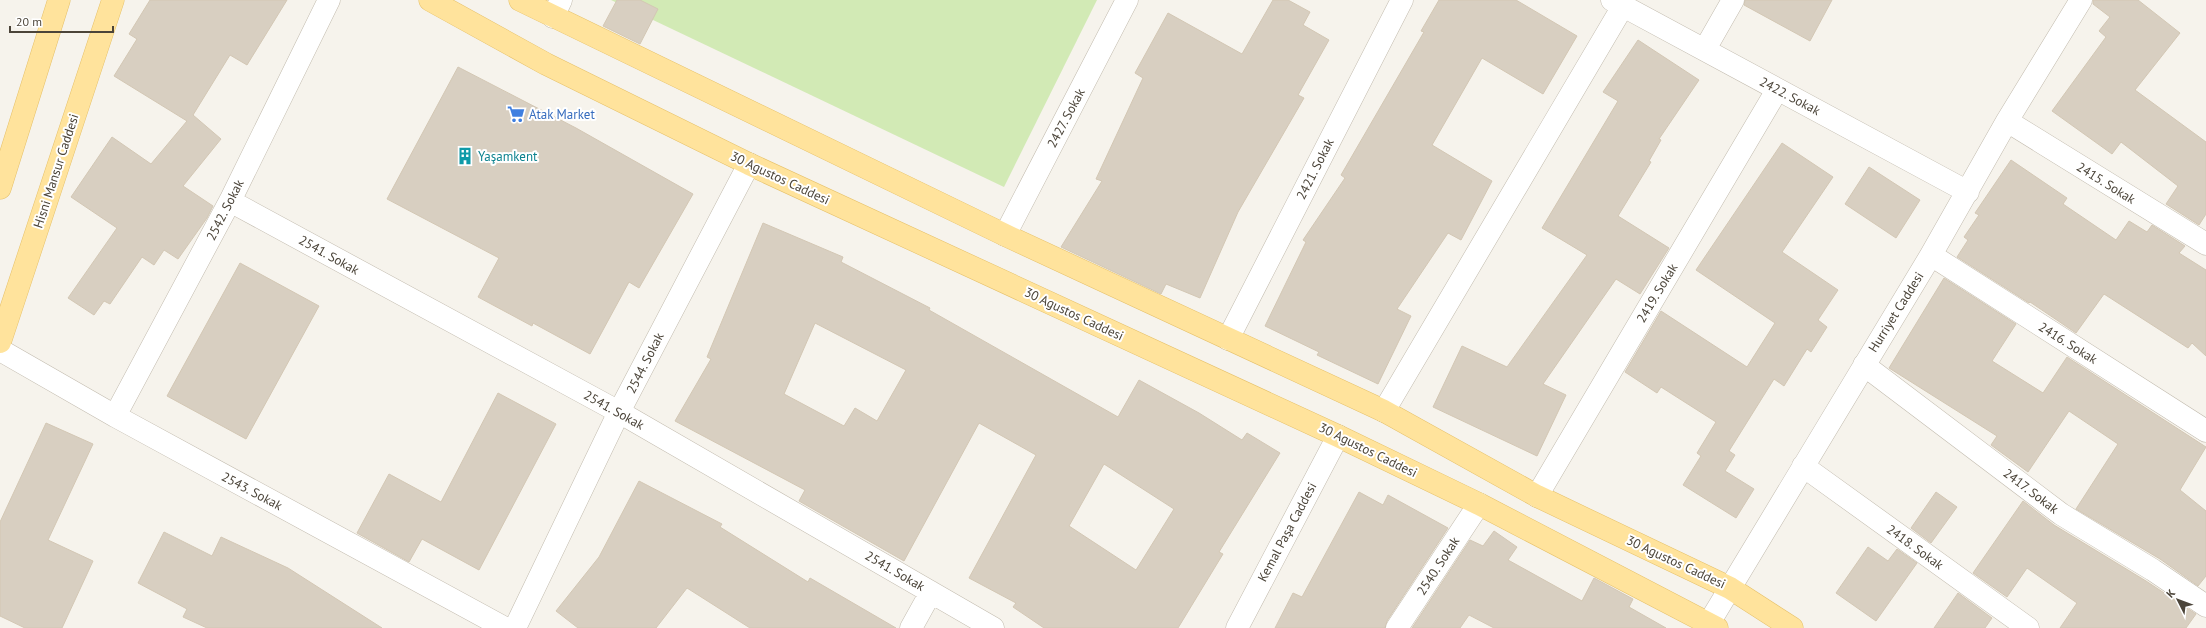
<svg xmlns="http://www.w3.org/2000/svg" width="2206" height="628" viewBox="0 0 2206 628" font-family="'PT Sans',sans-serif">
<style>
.green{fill:#d2eab5}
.building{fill:#d8cfc1;stroke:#d3c7b4;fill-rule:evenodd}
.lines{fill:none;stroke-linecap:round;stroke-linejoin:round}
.minor-casing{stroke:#c2bbae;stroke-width:23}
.major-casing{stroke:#e6c16a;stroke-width:23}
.minor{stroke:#fff;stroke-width:22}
.major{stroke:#ffe39c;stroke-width:22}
.labels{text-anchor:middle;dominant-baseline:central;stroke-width:4;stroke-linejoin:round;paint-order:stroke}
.street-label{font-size:13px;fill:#4b4439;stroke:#fff}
.shop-label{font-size:13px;fill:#366cbe;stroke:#fff;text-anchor:start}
.culture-label{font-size:13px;fill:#0d838f;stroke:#fff;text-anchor:start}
</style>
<rect width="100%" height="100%" fill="#f6f3ec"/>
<path class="green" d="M 611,0 L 1097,0 L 1004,187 Z"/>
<path class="building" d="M 150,0 L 287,0 L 247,65 L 230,55 L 193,115 L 221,139 L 183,186 L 213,206 L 207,218 L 178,259 L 164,250 L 154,265 L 142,257 L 110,304 L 104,301 L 94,315 L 68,298 L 117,228 L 71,197 L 112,137 L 151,164 L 187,121 L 114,76 L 137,39 L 129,34 Z
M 617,0 L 640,0 L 658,9 L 640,44 L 603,26 Z
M 1273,0 L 1288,0 L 1310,12 L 1303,25 L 1329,40 L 1298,95 L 1304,98 L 1238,212 L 1200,298 L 1166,284 L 1161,294 L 1061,247 L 1102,181 L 1096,179 L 1143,78 L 1135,73 L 1168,13 L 1242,54 Z
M 1439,0 L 1516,0 L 1577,36 L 1543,94 L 1482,58 L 1432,145 L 1492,181 L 1461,240 L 1448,233 L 1397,309 L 1411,316 L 1378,384 L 1317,355 L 1319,352 L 1265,326 L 1306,242 L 1303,240 L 1345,178 L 1341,175 L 1424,32 L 1421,31 Z
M 1745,0 L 1832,0 L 1810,41 L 1744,5 Z
M 2093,0 L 2138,0 L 2180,33 L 2135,90 L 2206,142 L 2206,214 L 2199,225 L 2166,204 L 2178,186 L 2121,142 L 2112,154 L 2052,111 L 2106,37 L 2099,31 L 2110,17 L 2093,4 Z
M 1638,40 L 1699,80 L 1659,139 L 1661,140 L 1649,161 L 1651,162 L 1618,216 L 1669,248 L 1640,294 L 1616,279 L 1543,384 L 1566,395 L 1537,456 L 1433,407 L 1462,346 L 1507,367 L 1587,255 L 1542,228 L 1618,101 L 1603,92 Z
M 458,67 L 576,128 L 693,194 L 639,288 L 629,282 L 590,354 L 533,323 L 532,326 L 478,297 L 499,258 L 387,199 Z
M 1782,143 L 1833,177 L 1782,252 L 1838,290 L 1818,320 L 1827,327 L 1811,352 L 1807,349 L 1784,386 L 1774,379 L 1729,451 L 1735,455 L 1725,471 L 1754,489 L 1736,518 L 1683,485 L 1701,456 L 1697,453 L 1716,422 L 1661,387 L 1657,393 L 1625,372 L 1661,311 L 1747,367 L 1775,323 L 1696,270 Z
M 2011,160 L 2067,198 L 2063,204 L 2116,240 L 2129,221 L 2147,232 L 2152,225 L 2185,246 L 2179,253 L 2206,270 L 2206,356 L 2192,343 L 2188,348 L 2104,294 L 2076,333 L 2030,302 L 2029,303 L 1957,257 L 1968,240 L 1964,237 L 1979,215 L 1975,213 Z
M 1869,167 L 1920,200 L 1896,238 L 1845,204 Z
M 763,223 L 843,257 L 841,262 L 930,308 L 929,310 L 1118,417 L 1139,380 L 1199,413 L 1242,440 L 1247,433 L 1280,453 L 1219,552 L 1223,554 L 1178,628 L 1044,628 L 1013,607 L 1016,603 L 969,578 L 1036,455 L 979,423 L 904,561 L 799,501 L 805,490 L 675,421 L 711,359 L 707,357 ZM 815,323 L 906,370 L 877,421 L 855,408 L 844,426 L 784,394 ZM 1104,464 L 1174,509 L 1136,570 L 1069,526 Z
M 240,263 L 319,306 L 246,439 L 167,396 Z
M 1944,278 L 2016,324 L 1992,361 L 2043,393 L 2067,357 L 2206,447 L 2180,490 L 2206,511 L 2206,576 L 2198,586 L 2160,559 L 2076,509 L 2118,444 L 2069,411 L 2028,472 L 1991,445 L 1997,436 L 1889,368 Z
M 498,393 L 556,424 L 479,570 L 422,539 L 409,562 L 357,533 L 389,474 L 441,502 Z
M 46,423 L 93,444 L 48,540 L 93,561 L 62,628 L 25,628 L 0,616 L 0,522 Z
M 639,481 L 722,524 L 720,527 L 808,582 L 810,578 L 896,628 L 750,628 L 687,588 L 656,628 L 578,628 L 556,611 L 599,557 Z
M 1359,492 L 1383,505 L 1388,495 L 1448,528 L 1387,621 L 1385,628 L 1275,628 L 1293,593 L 1302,597 Z
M 1936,492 L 1957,507 L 1931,543 L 1911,528 Z
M 2023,501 L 2054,525 L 2146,581 L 2196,614 L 2186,628 L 2060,628 L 2077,603 L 2027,568 L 2007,597 L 1973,573 Z
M 1494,531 L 1517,547 L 1508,560 L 1582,601 L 1594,578 L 1633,599 L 1629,607 L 1666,628 L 1494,628 L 1469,615 L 1460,628 L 1412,628 L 1470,540 L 1483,546 Z
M 164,532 L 212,556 L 221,537 L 288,568 L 382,628 L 207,628 L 183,617 L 187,609 L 138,583 Z
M 1868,547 L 1888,561 L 1897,549 L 1917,563 L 1876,621 L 1836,593 Z
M 1958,593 L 1992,618 L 1985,628 L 1934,628 Z"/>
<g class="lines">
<g class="minor-casing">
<path id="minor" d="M 1612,0 L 1968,192
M 553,17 L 561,0
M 1705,49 L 1733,0
M 2007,121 L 2206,244
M 230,201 L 619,412 L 993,628
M 1005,235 L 1127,0
M 1931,255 L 2206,431
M 1228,339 L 1402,0
M 0,350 L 115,416 L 505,628
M 1864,365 L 2061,514 L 2153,570 L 2206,606
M 1384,411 L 1623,6
M 115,416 L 230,201 L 329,0
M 1803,466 L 2028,628
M 1537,496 L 1777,90
M 515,628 L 619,412 L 749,164
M 911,628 L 931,592
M 1237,628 L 1338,436
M 1397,628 L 1479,504
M 1706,628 L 1931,255 L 2007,121 L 2081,0"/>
</g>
<g class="major-casing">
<path id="major" d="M 430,0 L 546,64 L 749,164 L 1338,436 L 1479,504 L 1717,628
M 520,0 L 1005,235 L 1384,411 L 1537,496 L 1730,588 L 1792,628
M 0,188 L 59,0
M 0,342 L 113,0"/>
</g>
<use href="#minor" class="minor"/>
<use href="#major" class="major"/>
</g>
<defs>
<g id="supermarket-bare" transform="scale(1.38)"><path d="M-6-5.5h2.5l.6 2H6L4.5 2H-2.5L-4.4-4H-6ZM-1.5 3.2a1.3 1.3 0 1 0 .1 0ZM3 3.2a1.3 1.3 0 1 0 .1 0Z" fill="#3f7fe0" stroke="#fff" stroke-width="2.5" paint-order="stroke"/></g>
<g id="building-bare" transform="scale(1.38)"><path d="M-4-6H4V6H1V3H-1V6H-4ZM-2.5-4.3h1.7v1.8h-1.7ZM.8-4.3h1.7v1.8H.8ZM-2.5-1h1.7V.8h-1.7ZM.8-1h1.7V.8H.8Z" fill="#0f9aa8" stroke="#fff" stroke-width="2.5" paint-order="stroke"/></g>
</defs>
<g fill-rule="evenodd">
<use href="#supermarket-bare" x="516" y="114"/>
<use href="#building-bare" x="465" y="156"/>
</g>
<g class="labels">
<g class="street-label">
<text transform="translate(1790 96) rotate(28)">2422. Sokak</text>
<text transform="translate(1066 118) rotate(-62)">2427. Sokak</text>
<text transform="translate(1315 169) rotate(-63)">2421. Sokak</text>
<text transform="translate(56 171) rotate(-72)">Hisni Mansur Caddesi</text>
<text transform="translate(780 178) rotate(25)">30 Agustos Caddesi</text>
<text transform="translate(2106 183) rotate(32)">2415. Sokak</text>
<text transform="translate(225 210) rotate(-63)">2542. Sokak</text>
<text transform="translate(329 255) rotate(29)">2541. Sokak</text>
<text transform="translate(1657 293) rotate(-59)">2419. Sokak</text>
<text transform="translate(1896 312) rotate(-58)">Hurriyet Caddesi</text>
<text transform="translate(1074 314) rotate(25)">30 Agustos Caddesi</text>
<text transform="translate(2068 343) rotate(32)">2416. Sokak</text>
<text transform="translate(645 363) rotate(-63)">2544. Sokak</text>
<text transform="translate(614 410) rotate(29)">2541. Sokak</text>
<text transform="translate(1368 450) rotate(26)">30 Agustos Caddesi</text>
<text transform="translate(252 491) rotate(28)">2543. Sokak</text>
<text transform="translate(2031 491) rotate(37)">2417. Sokak</text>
<text transform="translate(1287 532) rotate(-62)">Kemal Paşa Caddesi</text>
<text transform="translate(1915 547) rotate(36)">2418. Sokak</text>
<text transform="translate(1676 562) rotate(25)">30 Agustos Caddesi</text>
<text transform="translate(1438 566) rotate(-57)">2540. Sokak</text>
<text transform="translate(895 571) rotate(30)">2541. Sokak</text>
</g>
<g class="shop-label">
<text x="529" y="114">Atak Market</text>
</g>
<g class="culture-label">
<text x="478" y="156">Yaşamkent</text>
</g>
</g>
<g transform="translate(2178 600) rotate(312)" stroke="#ffffff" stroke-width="3" paint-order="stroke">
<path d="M0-3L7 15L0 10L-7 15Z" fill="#4b4439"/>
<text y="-6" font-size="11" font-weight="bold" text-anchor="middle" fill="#4b4439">K</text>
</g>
<path d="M10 26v6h103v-6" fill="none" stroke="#4b4439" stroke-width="2"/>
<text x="16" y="26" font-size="12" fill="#4b4439" stroke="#ffffff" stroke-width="3" paint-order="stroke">20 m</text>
</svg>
